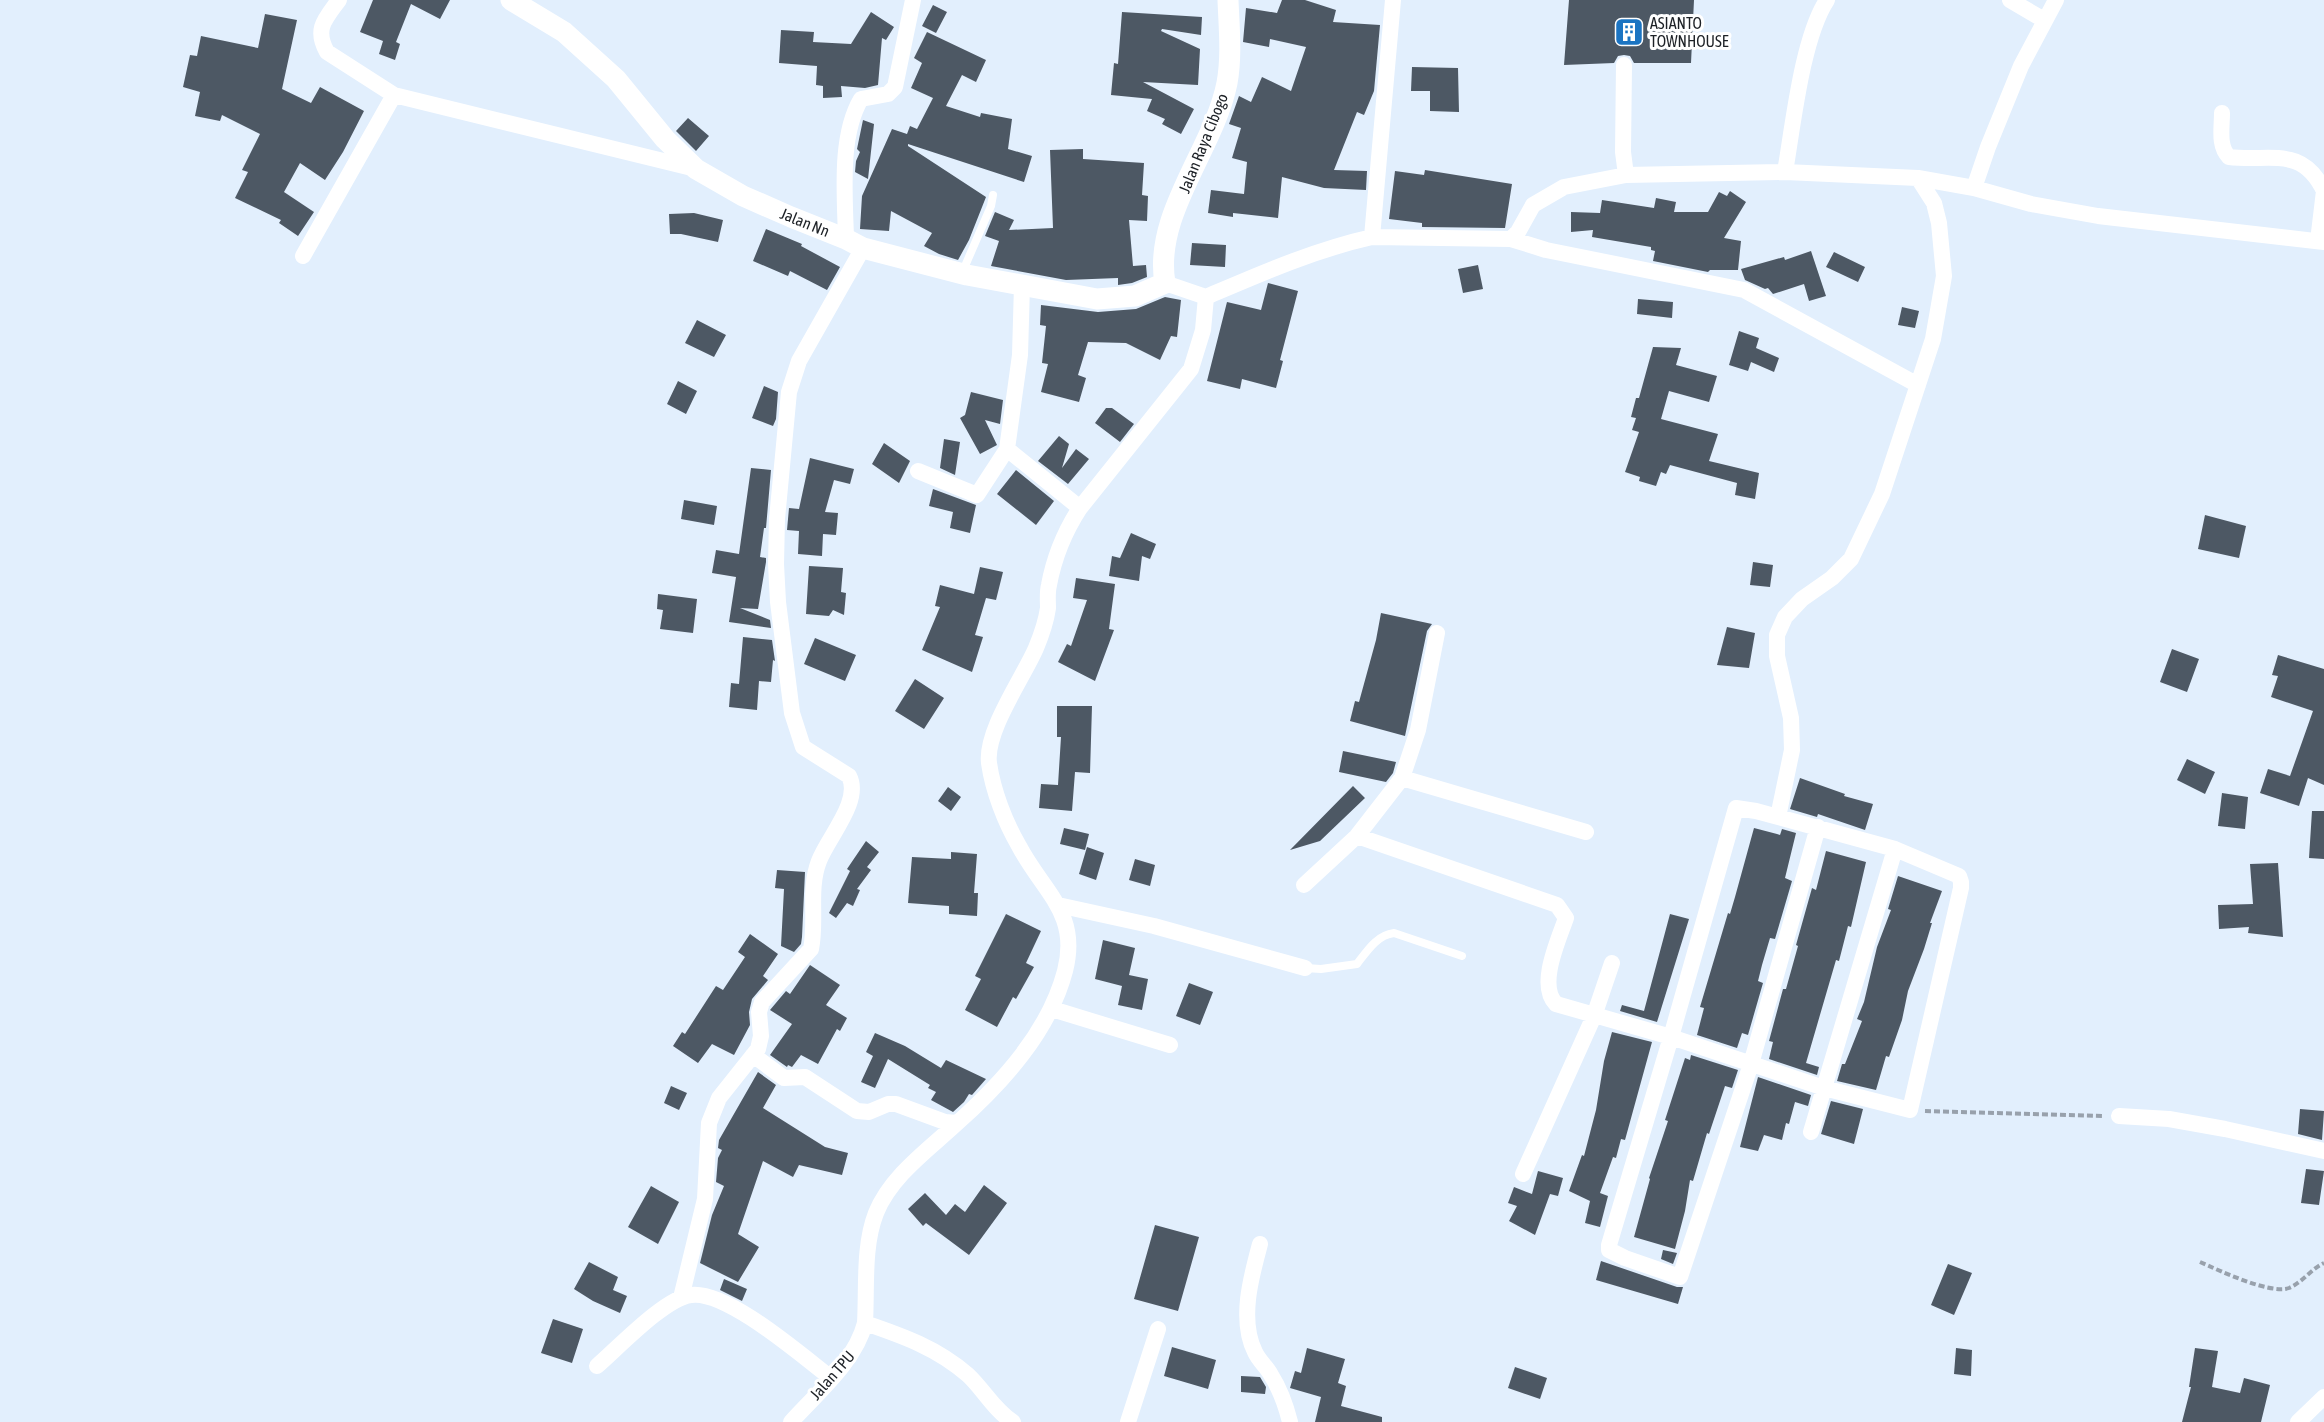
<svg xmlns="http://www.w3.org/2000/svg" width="2324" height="1422" viewBox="0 0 2324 1422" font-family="'Asap Condensed',sans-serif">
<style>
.building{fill:#4d5864}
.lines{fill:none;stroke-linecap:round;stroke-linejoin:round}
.path{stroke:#98a1ac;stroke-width:4;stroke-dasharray:6 3;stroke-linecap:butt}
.service{stroke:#fff;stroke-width:8}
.minor{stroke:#fff;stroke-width:16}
.tertiary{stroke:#fff;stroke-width:21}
.labels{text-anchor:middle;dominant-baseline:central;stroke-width:6;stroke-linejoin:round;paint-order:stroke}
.poi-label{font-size:16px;fill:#1d2126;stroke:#fff;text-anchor:start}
.street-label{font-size:16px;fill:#1d2126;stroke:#fff}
</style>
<rect width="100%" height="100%" fill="#e2effd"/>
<path class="building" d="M 373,0 L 450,0 L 440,19 L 411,4 L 396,42 L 400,44 L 395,60 L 379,54 L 383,41 L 360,32 Z
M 1282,0 L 1305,0 L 1336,10 L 1333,22 L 1380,25 L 1374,91 L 1364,115 L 1357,112 L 1334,170 L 1367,171 L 1366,190 L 1324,188 L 1282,177 L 1278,218 L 1233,213 L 1233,217 L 1208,213 L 1211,190 L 1244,194 L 1247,162 L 1232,158 L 1241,128 L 1229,124 L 1239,96 L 1251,102 L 1262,77 L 1291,91 L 1306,47 L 1270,39 L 1269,47 L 1243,42 L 1246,8 L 1277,13 Z
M 1569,0 L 1694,0 L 1691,63 L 1634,63 L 1630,56 L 1624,55 L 1618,56 L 1614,63 L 1564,65 Z
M 933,5 L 947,12 L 936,33 L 922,26 Z
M 871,12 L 894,27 L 886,40 L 882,38 L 878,85 L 865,88 L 841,86 L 842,97 L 823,98 L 823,86 L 816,85 L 817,66 L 779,63 L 781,30 L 814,32 L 813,42 L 851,44 Z
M 1122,12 L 1202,17 L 1201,35 L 1162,29 L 1161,31 L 1200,49 L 1198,85 L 1143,82 L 1194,109 L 1181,134 L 1162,124 L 1165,119 L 1147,111 L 1152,99 L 1111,95 L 1114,63 L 1118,64 Z
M 265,14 L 297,20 L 282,89 L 311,103 L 320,87 L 364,111 L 343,152 L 325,180 L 300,163 L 284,192 L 314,212 L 298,236 L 279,223 L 281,220 L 235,198 L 248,172 L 242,170 L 260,134 L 222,115 L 220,121 L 195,116 L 200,92 L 183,87 L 190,55 L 197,56 L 201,36 L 258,48 Z
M 927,32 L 986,60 L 976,82 L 962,75 L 946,106 L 980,117 L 981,113 L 1012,119 L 1008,149 L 1032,156 L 1024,182 L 908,144 L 908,146 L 986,197 L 969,240 L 958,260 L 939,254 L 924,246 L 932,233 L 891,211 L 889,231 L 860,229 L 862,196 L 892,129 L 907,134 L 910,126 L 917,129 L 933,98 L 911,88 L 922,63 L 914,58 Z
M 1412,67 L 1458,68 L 1459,112 L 1430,111 L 1430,91 L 1411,91 Z
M 688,118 L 709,136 L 696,151 L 676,131 Z
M 863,120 L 874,124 L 868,179 L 855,172 L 856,161 L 860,152 L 857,149 Z
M 1083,149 L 1083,159 L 1144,163 L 1142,195 L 1148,196 L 1147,221 L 1129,220 L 1133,266 L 1146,265 L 1147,277 L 1132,283 L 1118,285 L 1118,278 L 1066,280 L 991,266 L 999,241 L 985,236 L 995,212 L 1014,220 L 1009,230 L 1053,228 L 1050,150 Z
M 1425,170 L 1512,184 L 1505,228 L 1422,227 L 1422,223 L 1389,219 L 1395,171 L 1424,175 Z
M 1730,191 L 1746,202 L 1724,238 L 1741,241 L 1738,270 L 1710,270 L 1708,272 L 1653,261 L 1655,251 L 1651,250 L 1651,247 L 1592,237 L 1593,230 L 1571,232 L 1571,212 L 1600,213 L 1602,200 L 1654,208 L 1656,198 L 1676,202 L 1674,212 L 1708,212 L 1719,192 L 1727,196 Z
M 694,213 L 723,220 L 718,242 L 681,234 L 670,234 L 669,214 Z
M 766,229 L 802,244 L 801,246 L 840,267 L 827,290 L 790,271 L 788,276 L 753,261 Z
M 1192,243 L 1226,245 L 1225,267 L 1190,265 Z
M 1811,251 L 1826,296 L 1809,301 L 1804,284 L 1773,294 L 1768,288 L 1765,289 L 1745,280 L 1741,269 L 1784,257 L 1785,260 Z
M 1834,252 L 1865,267 L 1858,282 L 1826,267 Z
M 1478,265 L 1483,289 L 1463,293 L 1458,269 Z
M 1268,283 L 1298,291 L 1280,360 L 1283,361 L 1276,388 L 1242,379 L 1240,389 L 1207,381 L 1227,302 L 1261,310 Z
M 1165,297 L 1181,300 L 1177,337 L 1171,336 L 1160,360 L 1126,343 L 1088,342 L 1078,375 L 1086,378 L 1079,402 L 1041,392 L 1048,364 L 1042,363 L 1046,326 L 1040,325 L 1041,305 L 1098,312 L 1136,309 Z
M 1638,299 L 1673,302 L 1672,318 L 1637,314 Z
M 1902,307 L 1919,311 L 1915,328 L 1898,325 Z
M 697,320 L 726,335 L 714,357 L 685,343 Z
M 1739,331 L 1759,338 L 1756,348 L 1779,358 L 1774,372 L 1751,362 L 1748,371 L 1729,365 Z
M 1653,347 L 1681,348 L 1676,365 L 1717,376 L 1709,402 L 1669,391 L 1661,419 L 1718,434 L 1709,461 L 1759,473 L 1755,499 L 1735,495 L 1737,483 L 1670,465 L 1666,474 L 1661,472 L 1656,486 L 1639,481 L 1640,477 L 1625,472 L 1639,432 L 1632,430 L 1636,418 L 1631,417 L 1636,398 L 1639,398 Z
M 678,381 L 697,391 L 686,414 L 667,404 Z
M 764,386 L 778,392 L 776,419 L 773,426 L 752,418 Z
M 971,392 L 1003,400 L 1000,424 L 985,420 L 997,445 L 980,454 L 960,418 L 965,415 Z
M 1106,408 L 1112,408 L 1134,424 L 1120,442 L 1095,423 Z
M 1059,436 L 1069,444 L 1062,468 L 1076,449 L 1089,459 L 1068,484 L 1038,461 Z
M 944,439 L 960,442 L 955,475 L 940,468 Z
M 884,443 L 910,461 L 899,483 L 872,464 Z
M 810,458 L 854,469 L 850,484 L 834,480 L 825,512 L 838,513 L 836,535 L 823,534 L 822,556 L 798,554 L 799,531 L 787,530 L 789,508 L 799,509 Z
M 751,468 L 771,470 L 766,528 L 764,528 L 760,557 L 766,558 L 766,562 L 758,609 L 740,608 L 770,620 L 771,628 L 729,622 L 736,577 L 712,573 L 716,550 L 739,554 Z
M 1016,470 L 1054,501 L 1036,525 L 997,494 Z
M 933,489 L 976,505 L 970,533 L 950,528 L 953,512 L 929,506 Z
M 684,500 L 717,506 L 714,525 L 681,519 Z
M 2205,515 L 2246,526 L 2239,558 L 2198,549 Z
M 1131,533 L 1156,544 L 1150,559 L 1142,556 L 1139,581 L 1109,576 L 1112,556 L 1120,558 Z
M 1753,562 L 1773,565 L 1770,587 L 1750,585 Z
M 809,566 L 843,568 L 841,592 L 846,593 L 844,615 L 833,610 L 829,616 L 806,614 Z
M 980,567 L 1003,572 L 996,600 L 986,598 L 975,635 L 983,637 L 972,672 L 922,650 L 940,607 L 935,606 L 940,585 L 974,594 Z
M 1076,578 L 1115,584 L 1109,629 L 1114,630 L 1095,681 L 1058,662 L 1067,644 L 1071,646 L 1087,600 L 1073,598 Z
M 658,594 L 697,599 L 693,633 L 660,629 L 663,610 L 657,609 Z
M 1381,613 L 1432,624 L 1427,631 L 1405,736 L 1350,721 L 1355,701 L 1359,702 L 1376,640 Z
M 1727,627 L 1755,633 L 1749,668 L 1717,665 Z
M 743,637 L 772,640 L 775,661 L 773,660 L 771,682 L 759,681 L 757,710 L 729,707 L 731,683 L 739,684 Z
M 815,638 L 856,655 L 845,681 L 804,664 Z
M 2172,649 L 2199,659 L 2187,692 L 2160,682 Z
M 2278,655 L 2324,669 L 2324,785 L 2308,778 L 2299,806 L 2260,793 L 2268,769 L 2290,776 L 2313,711 L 2271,697 L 2278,676 L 2272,675 Z
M 915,679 L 944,698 L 924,729 L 895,711 Z
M 1057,706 L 1092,706 L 1090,773 L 1075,772 L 1072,811 L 1039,808 L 1041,784 L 1058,785 L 1061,737 L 1057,737 Z
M 1343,751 L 1396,762 L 1393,773 L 1386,782 L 1339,772 Z
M 2187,759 L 2215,772 L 2205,794 L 2177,780 Z
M 1800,778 L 1845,794 L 1844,796 L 1873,804 L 1865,830 L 1818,814 L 1817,817 L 1790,809 Z
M 1353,786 L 1365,798 L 1320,841 L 1290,850 Z
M 948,787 L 961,797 L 951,811 L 938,801 Z
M 2222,793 L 2248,797 L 2245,829 L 2218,826 Z
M 2312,811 L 2324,811 L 2324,859 L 2309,858 Z
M 1064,828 L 1089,834 L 1085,850 L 1060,844 Z
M 1754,828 L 1777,834 L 1780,835 L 1782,829 L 1796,833 L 1785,878 L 1792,881 L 1775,939 L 1770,938 L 1762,965 L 1758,981 L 1763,983 L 1748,1035 L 1742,1033 L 1737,1048 L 1697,1035 L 1704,1008 L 1700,1007 L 1728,913 L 1730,914 L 1735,897 Z
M 866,841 L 879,852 L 867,867 L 871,870 L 857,889 L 860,890 L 853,906 L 847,903 L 836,918 L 829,913 L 850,871 L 847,869 Z
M 1087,847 L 1104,853 L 1096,880 L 1079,874 Z
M 1826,851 L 1866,862 L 1851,927 L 1848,926 L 1839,961 L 1836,960 L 1806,1063 L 1819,1067 L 1817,1075 L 1769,1059 L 1773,1042 L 1769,1041 L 1783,989 L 1786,989 L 1798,946 L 1796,945 L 1812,888 L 1816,890 Z
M 951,852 L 977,854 L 974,893 L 978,893 L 977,916 L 949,914 L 949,906 L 908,903 L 912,857 L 951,859 Z
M 1135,859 L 1155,865 L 1150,886 L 1129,880 Z
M 2278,863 L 2283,937 L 2248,933 L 2249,927 L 2219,929 L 2218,905 L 2253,904 L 2250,864 Z
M 777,870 L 805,872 L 802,937 L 801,944 L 794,952 L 781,946 L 784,889 L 775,888 Z
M 1898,876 L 1942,891 L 1930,923 L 1932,923 L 1924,949 L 1908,991 L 1902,1020 L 1889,1057 L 1886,1056 L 1876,1090 L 1837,1081 L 1842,1064 L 1845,1064 L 1862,1021 L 1857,1019 L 1864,1002 L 1877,947 L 1891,910 L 1888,909 Z
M 1006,914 L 1041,931 L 1026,963 L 1034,967 L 1016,999 L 1013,997 L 997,1027 L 965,1010 L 981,979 L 975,976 Z
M 1670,914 L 1689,919 L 1657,1022 L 1620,1011 L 1622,1005 L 1644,1011 Z
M 750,934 L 778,954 L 763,976 L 768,980 L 752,999 L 749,1012 L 750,1025 L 734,1055 L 712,1044 L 698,1063 L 673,1046 L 682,1032 L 685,1034 L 716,986 L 723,990 L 745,957 L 738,952 Z
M 1103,940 L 1135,948 L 1129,975 L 1148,979 L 1142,1010 L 1118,1005 L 1122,986 L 1095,979 Z
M 810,965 L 840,985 L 826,1005 L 847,1018 L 840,1031 L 837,1029 L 818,1064 L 801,1055 L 792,1067 L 788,1065 L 787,1067 L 770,1055 L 792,1024 L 770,1010 L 786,991 L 790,994 Z
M 1189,983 L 1213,992 L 1200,1025 L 1176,1016 Z
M 1612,1032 L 1652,1042 L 1625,1140 L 1621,1139 L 1616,1158 L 1613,1157 L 1600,1193 L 1608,1196 L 1600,1227 L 1585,1223 L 1590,1201 L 1569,1191 L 1582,1155 L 1584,1156 L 1596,1110 L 1604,1061 Z
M 875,1033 L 905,1046 L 941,1068 L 946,1060 L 986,1079 L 972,1095 L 969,1094 L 964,1102 L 953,1112 L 931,1100 L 936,1092 L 928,1088 L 930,1085 L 888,1059 L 875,1088 L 861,1082 L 873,1056 L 866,1052 Z
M 1691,1055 L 1738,1070 L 1732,1088 L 1725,1086 L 1709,1134 L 1707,1133 L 1693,1181 L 1690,1180 L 1685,1211 L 1675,1249 L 1634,1237 L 1650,1179 L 1649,1178 L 1668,1121 L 1665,1120 L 1685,1058 L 1690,1060 Z
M 758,1072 L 776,1085 L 763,1108 L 825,1147 L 848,1153 L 842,1175 L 799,1165 L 793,1177 L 763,1161 L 738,1234 L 759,1247 L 738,1282 L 700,1263 L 712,1215 L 724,1186 L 716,1182 L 718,1158 L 722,1150 L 718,1148 L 719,1140 Z
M 1758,1077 L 1811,1095 L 1808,1106 L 1795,1102 L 1789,1124 L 1786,1123 L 1782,1140 L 1764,1135 L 1758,1151 L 1740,1147 Z
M 671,1086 L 687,1093 L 679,1110 L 664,1103 Z
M 1831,1101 L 1863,1109 L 1854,1144 L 1821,1134 Z
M 2300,1109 L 2324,1111 L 2322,1140 L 2298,1134 Z
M 2306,1169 L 2324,1171 L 2319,1205 L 2301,1203 Z
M 1538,1171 L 1563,1178 L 1558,1196 L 1550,1194 L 1535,1235 L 1509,1221 L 1517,1206 L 1508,1203 L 1514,1187 L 1532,1194 Z
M 984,1185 L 1007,1203 L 969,1255 L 926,1223 L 923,1226 L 908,1209 L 925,1193 L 946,1215 L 955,1204 L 965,1212 Z
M 651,1186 L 679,1202 L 658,1244 L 628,1227 Z
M 1155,1225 L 1199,1237 L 1178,1311 L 1134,1299 Z
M 1663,1250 L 1677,1253 L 1673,1264 L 1661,1259 Z
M 1601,1261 L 1677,1287 L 1683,1287 L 1678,1304 L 1596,1280 Z
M 589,1262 L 618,1277 L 613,1290 L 627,1296 L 620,1313 L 593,1301 L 574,1289 Z
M 1948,1264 L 1972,1273 L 1954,1315 L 1931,1305 Z
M 724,1279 L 747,1289 L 742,1301 L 720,1290 Z
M 553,1319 L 583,1329 L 572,1363 L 541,1353 Z
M 1172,1347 L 1216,1360 L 1208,1389 L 1164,1376 Z
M 1307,1348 L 1345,1359 L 1338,1383 L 1346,1386 L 1341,1406 L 1382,1417 L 1382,1422 L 1315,1422 L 1321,1397 L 1290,1388 L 1295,1371 L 1301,1373 Z
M 1956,1348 L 1972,1350 L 1971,1376 L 1954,1374 Z
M 2195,1348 L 2218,1351 L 2212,1387 L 2240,1393 L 2244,1378 L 2270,1385 L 2261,1422 L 2182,1422 L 2191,1387 L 2189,1387 Z
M 1515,1367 L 1547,1378 L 1540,1399 L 1508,1388 Z
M 1241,1376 L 1260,1377 L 1266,1387 L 1265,1394 L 1241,1392 Z"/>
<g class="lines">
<path class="path" d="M 1925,1111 L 2104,1116
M 2200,1262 C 2218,1270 2271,1295 2289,1288 C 2303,1282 2311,1269 2324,1263"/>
<path class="service" d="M 962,273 L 991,206 L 993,195
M 1305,968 L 1321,969 L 1357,964 C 1367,951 1377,935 1394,933 L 1462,956"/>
<path class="minor" d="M 2010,0 L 2044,20
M 1624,65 L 1623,152 L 1626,175
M 394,95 L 696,169
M 2222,113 C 2222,128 2218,146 2229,157 C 2270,162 2302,145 2324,191
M 1785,172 C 1793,126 1802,38 1827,0
M 1974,188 L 1988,147 L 2021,66 L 2056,0
M 1372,237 L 1393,0
M 846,239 C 845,196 839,136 861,99 L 888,94 L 895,87 L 913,0
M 1511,239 L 1546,250 L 1744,290 L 1918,385
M 2318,241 L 2324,191
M 303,256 L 394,95 L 327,52 C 314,29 325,19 339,0
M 1165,283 L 1206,297 C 1260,274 1314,250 1372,237 L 1511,239 L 1518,232 L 1533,205 L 1564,187 L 1626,175 L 1785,172 L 1918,178 L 1974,188 L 2031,204 L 2098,216 L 2324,242
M 1022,285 L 1020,355 L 1007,449 L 1080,508
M 918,471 L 977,495 L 1007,449
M 1402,778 L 1586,832
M 1778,817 L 1792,750 L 1791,718 L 1777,656 L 1777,635 L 1785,617 L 1802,599 L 1832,578 L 1851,559 L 1882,494 L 1933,339 L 1944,276 L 1939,223 L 1934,203 L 1918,178
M 1357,836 L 1557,905 L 1566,918 C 1559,939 1537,985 1556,1004 L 1671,1037 L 1824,1088 L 1910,1110 L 1961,888 L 1961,882 L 1959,876 L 1895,849 L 1756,811 L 1736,808 L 1671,1037 L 1609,1245 L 1609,1250 L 1625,1258 L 1680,1277 L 1751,1064 L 1818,827
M 1304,885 L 1357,836 L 1402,778 L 1418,730 L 1437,633
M 1058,905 L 1154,926 L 1305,968
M 1052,1009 L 1170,1045
M 753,1055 L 784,1078 L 805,1077 L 857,1111 L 869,1112 L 888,1104 L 896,1104 L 945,1122 L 957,1123
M 2119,1116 L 2169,1119 L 2225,1129 L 2324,1151
M 1811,1132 L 1895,849
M 1523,1174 L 1594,1016 L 1612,963
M 1260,1244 C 1251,1277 1239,1320 1255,1352 C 1259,1361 1267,1367 1271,1375 C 1280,1389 1286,1406 1290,1422
M 681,1298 L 705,1199 L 709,1123 L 719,1098 L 758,1049 L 761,1036 L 759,1012 L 762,1002 L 811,949 C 817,921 808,889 819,861 C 828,837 862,801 849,776 L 803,747 L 792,713 L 778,602 L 776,564 L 777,519 L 789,392 L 799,361 L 863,248
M 865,1323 C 903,1336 937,1348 968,1375 C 984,1390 994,1410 1013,1422
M 597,1366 C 618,1348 665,1298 691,1295 C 727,1290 802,1356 831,1378
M 791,1422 C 817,1393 855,1362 865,1323 C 867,1288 863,1246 876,1213 C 891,1176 928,1150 956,1124 C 1002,1083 1049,1032 1065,971 C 1080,913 1043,892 1019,846 C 1005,822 993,791 989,763 C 985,731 1023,678 1036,648 C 1041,636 1046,622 1048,608 C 1048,601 1047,593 1049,585 C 1054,558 1065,531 1080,508 L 1191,369 L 1203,330 L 1206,297
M 1128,1422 L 1158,1329
M 2298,1422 L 2324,1397"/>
<path class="tertiary" d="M 511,0 L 564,32 L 616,79 L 665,139 L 696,169 L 743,196 L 791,217 L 846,239 L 863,248 L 967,275 L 1097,299 L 1135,296 L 1165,283 C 1153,214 1214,149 1227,83 C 1232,56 1229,27 1228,0"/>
</g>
<defs>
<g id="building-square" transform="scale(1.5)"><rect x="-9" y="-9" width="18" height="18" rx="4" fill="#1b74c2" stroke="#fff"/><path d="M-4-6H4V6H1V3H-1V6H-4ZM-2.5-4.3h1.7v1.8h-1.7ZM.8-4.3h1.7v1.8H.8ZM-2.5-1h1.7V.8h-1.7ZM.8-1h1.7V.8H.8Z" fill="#fff"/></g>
</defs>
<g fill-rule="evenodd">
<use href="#building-square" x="1629" y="32"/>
</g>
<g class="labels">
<g class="poi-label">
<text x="1650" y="23">ASIANTO<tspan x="1650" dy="18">TOWNHOUSE</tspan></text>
</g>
<g class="street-label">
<text transform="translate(1203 143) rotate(-68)">Jalan Raya Cibogo</text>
<text transform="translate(805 222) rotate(22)">Jalan Nn</text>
<text transform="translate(832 1375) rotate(-49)">Jalan TPU</text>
</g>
</g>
</svg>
